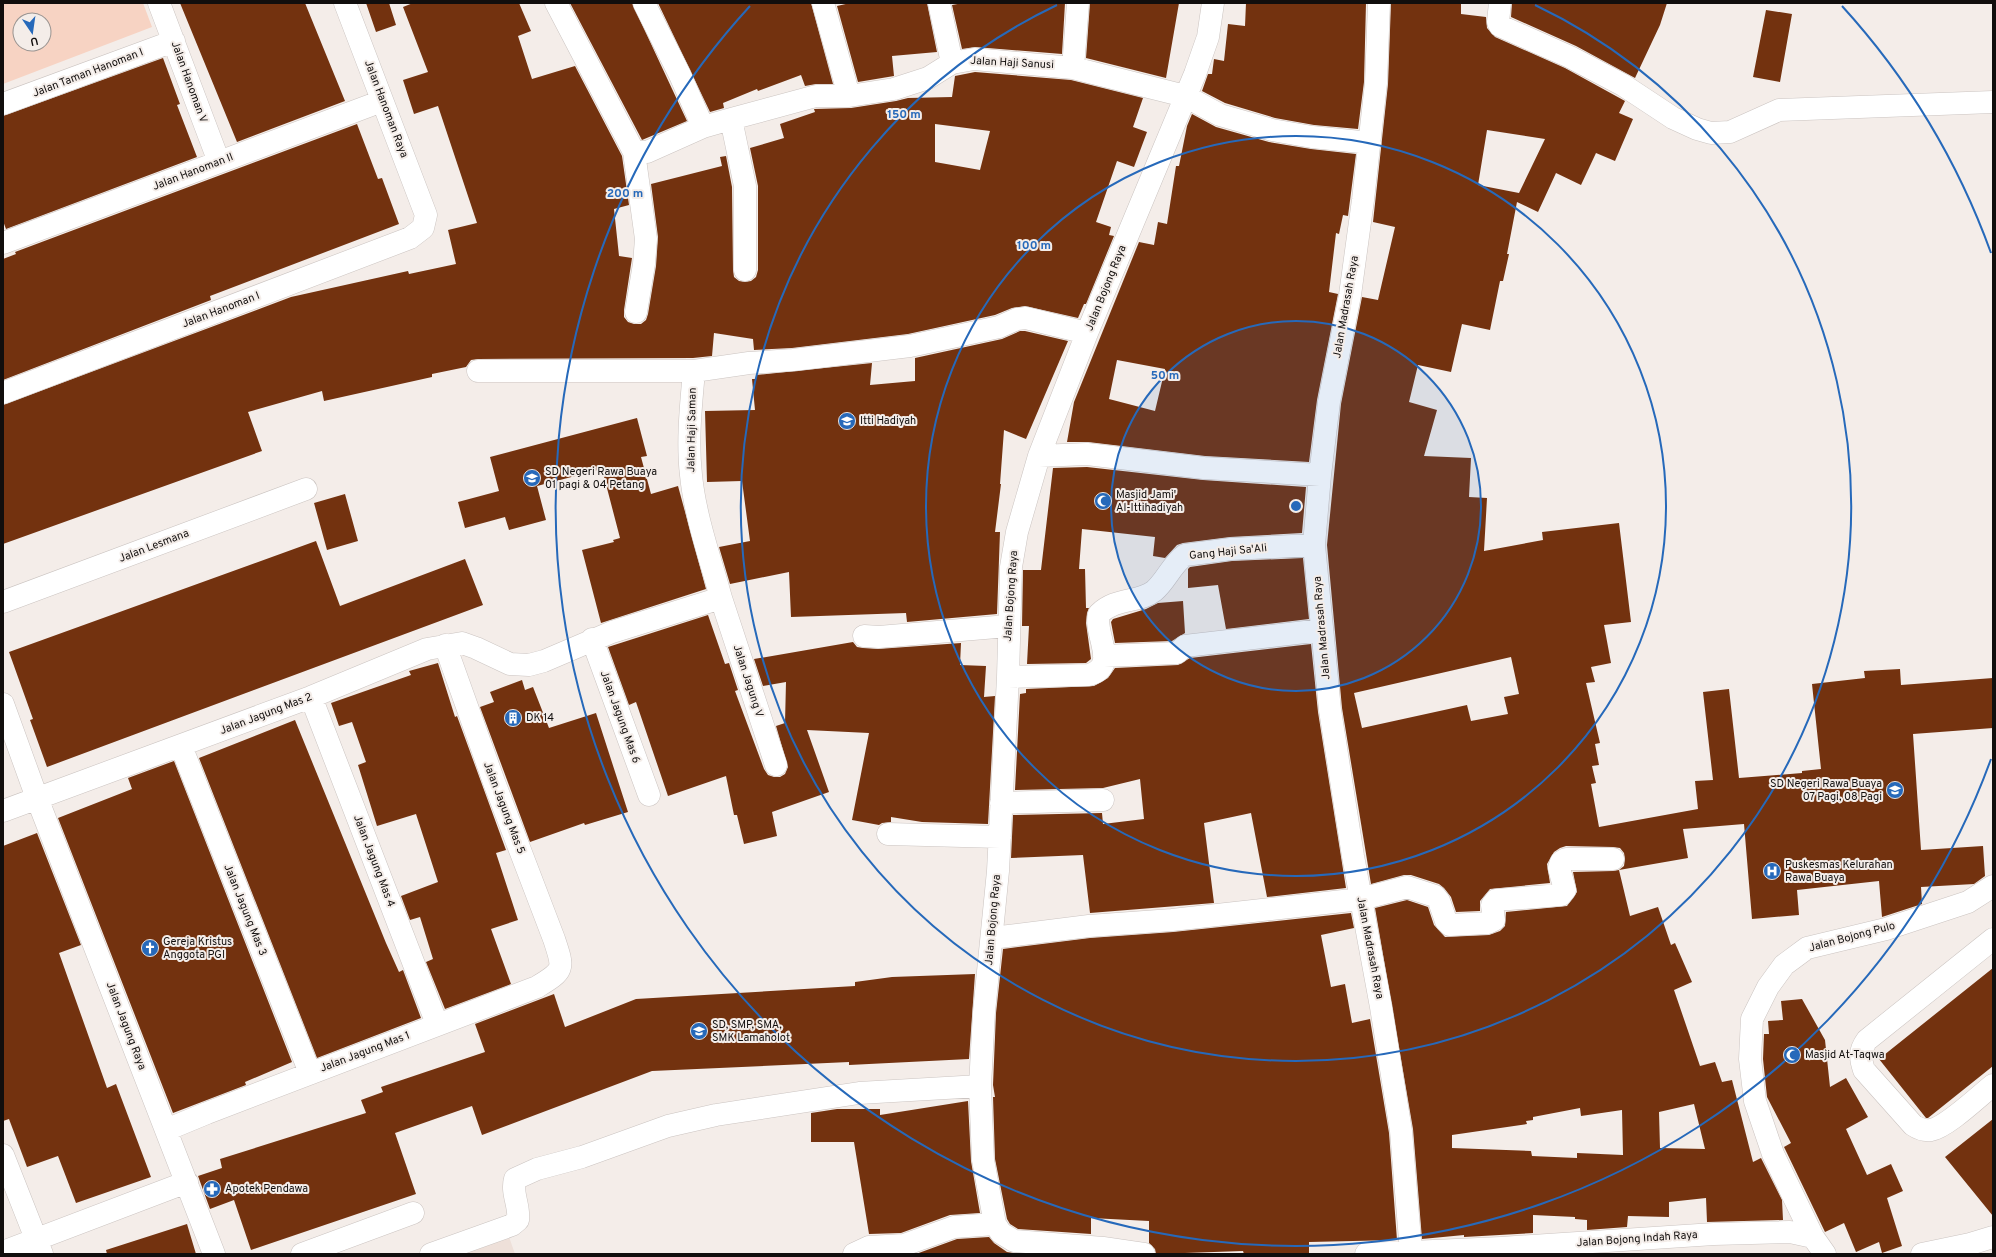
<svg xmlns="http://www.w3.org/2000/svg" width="1996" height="1257" viewBox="0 0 1996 1257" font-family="Overpass,sans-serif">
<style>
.built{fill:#eee0d9}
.green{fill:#f7d3c3;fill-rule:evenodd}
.building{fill:#73320f;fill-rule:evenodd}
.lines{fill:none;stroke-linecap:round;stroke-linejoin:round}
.minor-casing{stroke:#cbc4c1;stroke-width:23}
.minor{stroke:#fff;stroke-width:22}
.ring{fill:none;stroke:#2669ba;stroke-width:2}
.labels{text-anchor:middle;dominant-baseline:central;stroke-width:4;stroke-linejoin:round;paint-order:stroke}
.street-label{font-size:11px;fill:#110e0d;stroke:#f4ede9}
.poi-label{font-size:11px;fill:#110e0d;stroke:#f4ede9;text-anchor:start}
.centre{fill:#2669ba;stroke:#f4ede9;stroke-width:2}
.ring-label{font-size:12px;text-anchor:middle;font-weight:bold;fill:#2669ba;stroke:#f4ede9;stroke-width:4;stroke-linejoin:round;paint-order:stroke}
</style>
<rect width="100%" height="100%" fill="#f4ede9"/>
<path class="built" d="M 507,1231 L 515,1254 L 441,1254 Z"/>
<path class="green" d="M 3,3 L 143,3 L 152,27 L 3,84 ZM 20,20 L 44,20 L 44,44 L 20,44 Z"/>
<path class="building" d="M 180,3 L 305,3 L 345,101 L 237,142 Z
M 366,3 L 389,3 L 396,25 L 376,32 Z
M 413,3 L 519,3 L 531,31 L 518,36 L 532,79 L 575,66 L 622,156 L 629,205 L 614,209 L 619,256 L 632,258 L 624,310 L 624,317 L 628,322 L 634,324 L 641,324 L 646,320 L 648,314 L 656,266 L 658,237 L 651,184 L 722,166 L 720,157 L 726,156 L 732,187 L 733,270 L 734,277 L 739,281 L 745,282 L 751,281 L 756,277 L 758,270 L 758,186 L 750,148 L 784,138 L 780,124 L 815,112 L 814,109 L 851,108 L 896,101 L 908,98 L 952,97 L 955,76 L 975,72 L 1071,80 L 1143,98 L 1133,127 L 1147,132 L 1134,167 L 1117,161 L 1096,222 L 1111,227 L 1109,235 L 1114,236 L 1086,304 L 1084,304 L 1078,318 L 1025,306 L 1012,308 L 995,315 L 908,334 L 792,348 L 754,350 L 753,339 L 714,333 L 712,356 L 693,358 L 478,359 L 471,360 L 466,367 L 432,374 L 432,377 L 324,401 L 322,391 L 248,412 L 262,451 L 3,544 L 3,405 L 291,297 L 408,271 L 409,274 L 456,264 L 448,230 L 477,223 L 438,106 L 414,114 L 403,80 L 428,72 L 403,7 ZM 935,124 L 990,131 L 980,170 L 935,162 Z
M 570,3 L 632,3 L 687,121 L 642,140 Z
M 658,3 L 811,3 L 833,84 L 816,84 L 805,86 L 801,75 L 758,91 L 757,89 L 723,103 L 724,108 L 710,112 Z
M 850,3 L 927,3 L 937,52 L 892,56 L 894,76 L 858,82 L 837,6 Z
M 963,3 L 1065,3 L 1062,54 L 975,47 L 962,49 L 952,5 Z
M 1090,3 L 1179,3 L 1166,78 L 1086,58 Z
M 1246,3 L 1366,3 L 1364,82 L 1358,129 L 1314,125 L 1275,118 L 1225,103 L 1202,91 L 1208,74 L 1212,74 L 1214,59 L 1224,61 L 1228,24 L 1245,26 Z
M 1391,3 L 1461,3 L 1461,14 L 1486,17 L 1487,28 L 1495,37 L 1565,68 L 1625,101 L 1619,113 L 1633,119 L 1615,161 L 1596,153 L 1581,185 L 1556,173 L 1538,212 L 1517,202 L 1507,254 L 1509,254 L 1503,281 L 1500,281 L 1490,330 L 1462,324 L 1451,372 L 1418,365 L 1409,402 L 1437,410 L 1424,456 L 1471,458 L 1469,497 L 1487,498 L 1484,551 L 1543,540 L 1542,532 L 1619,523 L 1631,622 L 1604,625 L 1611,663 L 1591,667 L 1595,682 L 1586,683 L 1600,743 L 1595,744 L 1599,765 L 1592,766 L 1596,783 L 1591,784 L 1599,827 L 1698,809 L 1695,781 L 1713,780 L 1703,692 L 1729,689 L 1739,778 L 1802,773 L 1802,771 L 1821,769 L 1812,684 L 1865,678 L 1864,671 L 1900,669 L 1901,685 L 1993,678 L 1993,728 L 1913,734 L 1921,850 L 1983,846 L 1985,876 L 1974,884 L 1921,887 L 1922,904 L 1882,917 L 1879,881 L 1797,890 L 1799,915 L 1752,919 L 1744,824 L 1683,829 L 1688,858 L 1619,870 L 1630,916 L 1658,907 L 1671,945 L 1675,943 L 1692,982 L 1674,990 L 1700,1066 L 1715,1062 L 1722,1082 L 1732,1080 L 1753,1162 L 1761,1158 L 1782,1200 L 1783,1220 L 1707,1222 L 1706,1198 L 1669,1202 L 1669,1217 L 1628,1216 L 1627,1227 L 1587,1230 L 1587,1220 L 1575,1219 L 1575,1217 L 1533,1215 L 1533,1233 L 1464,1237 L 1464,1235 L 1422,1239 L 1413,1129 L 1375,908 L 1407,900 L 1428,907 L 1434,925 L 1445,937 L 1489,935 L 1500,931 L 1505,926 L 1506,912 L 1567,906 L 1577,892 L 1573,872 L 1613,871 L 1619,870 L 1624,866 L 1625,859 L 1624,853 L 1620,848 L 1613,847 L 1566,846 L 1560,848 L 1554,852 L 1547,864 L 1550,883 L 1490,889 L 1480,901 L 1480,911 L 1456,912 L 1451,897 L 1444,888 L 1439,884 L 1411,875 L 1404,875 L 1371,884 L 1342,708 L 1327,545 L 1341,404 L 1362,297 L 1378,300 L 1395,227 L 1373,222 L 1388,84 ZM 1487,130 L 1545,139 L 1519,193 L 1478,185 ZM 1511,657 L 1519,694 L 1504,697 L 1508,714 L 1471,721 L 1467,705 L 1362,728 L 1354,693 ZM 1694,1104 L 1705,1149 L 1660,1148 L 1659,1112 ZM 1580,1108 L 1581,1116 L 1622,1110 L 1623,1155 L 1577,1153 L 1577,1158 L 1532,1156 L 1531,1151 L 1452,1148 L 1452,1135 L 1527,1124 L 1526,1121 L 1533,1120 L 1533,1117 Z
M 1512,3 L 1667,3 L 1660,25 L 1635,78 L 1576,46 L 1511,17 Z
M 1766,10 L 1792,14 L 1780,82 L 1753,77 Z
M 163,58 L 180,104 L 177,105 L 197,157 L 6,229 L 3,221 L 3,116 Z
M 1192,114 L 1216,127 L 1269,142 L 1311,149 L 1356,154 L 1348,216 L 1343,215 L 1339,234 L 1336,233 L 1329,292 L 1338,294 L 1317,400 L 1309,462 L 1205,456 L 1088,442 L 1067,442 L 1074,402 L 1139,242 L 1154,245 L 1158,222 L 1167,224 L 1176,166 L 1179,166 L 1187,126 ZM 1117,360 L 1165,369 L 1155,411 L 1109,399 Z
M 357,124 L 378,179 L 382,178 L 399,224 L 210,296 L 211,300 L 3,380 L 3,259 L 16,254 L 15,252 Z
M 1020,331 L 1025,331 L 1068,341 L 1026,439 L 1004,430 L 1000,484 L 1001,484 L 995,532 L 1000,532 L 997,614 L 907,622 L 906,613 L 791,617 L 789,572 L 730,584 L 719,547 L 750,541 L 742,481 L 707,482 L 705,411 L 755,410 L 752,379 L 756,379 L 756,375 L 872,363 L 870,385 L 915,381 L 915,358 L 1002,339 Z
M 637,418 L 647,456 L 641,457 L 651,494 L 678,486 L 706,589 L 601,623 L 582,550 L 614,542 L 613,540 L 620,538 L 602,469 L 537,486 L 546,520 L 509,530 L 505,517 L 465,528 L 458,502 L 499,491 L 490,457 Z
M 1087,467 L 1203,480 L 1306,487 L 1302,533 L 1230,537 L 1183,543 L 1177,545 L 1165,558 L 1153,556 L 1155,537 L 1082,529 L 1079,569 L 1085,569 L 1086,608 L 1089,608 L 1087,613 L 1086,623 L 1091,659 L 1086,663 L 1027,664 L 1029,626 L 1022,626 L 1023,570 L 1041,570 L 1053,468 Z
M 345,494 L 358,541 L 327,550 L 314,503 Z
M 316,541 L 340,606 L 465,559 L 483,605 L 47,767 L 30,720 L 33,719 L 9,652 Z
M 1303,558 L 1309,619 L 1226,629 L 1218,585 L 1188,588 L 1188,569 L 1190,567 L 1232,561 Z
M 1183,601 L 1185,633 L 1172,641 L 1115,643 L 1111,622 L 1113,619 L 1146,609 L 1158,603 Z
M 708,615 L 725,664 L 729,663 L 738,690 L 735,691 L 764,769 L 768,775 L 774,777 L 780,777 L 785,774 L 788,767 L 776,726 L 785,723 L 786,682 L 763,686 L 754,659 L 853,642 L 857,647 L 863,648 L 878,649 L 961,643 L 960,665 L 986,666 L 984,697 L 995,696 L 988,824 L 922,822 L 891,817 L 891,822 L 882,823 L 879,825 L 852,820 L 869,733 L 807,730 L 829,792 L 772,812 L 777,836 L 744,844 L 737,815 L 734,815 L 726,776 L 668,796 L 636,702 L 629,705 L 608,647 Z
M 1311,644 L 1318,712 L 1346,888 L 1267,897 L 1251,813 L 1204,823 L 1214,903 L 1090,913 L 1083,855 L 1011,858 L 1013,815 L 1102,813 L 1103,824 L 1144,819 L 1140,779 L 1103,788 L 1015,790 L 1020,694 L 1026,693 L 1026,689 L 1094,686 L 1108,678 L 1115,668 L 1178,665 L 1190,658 Z
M 438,663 L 455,717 L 457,716 L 506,850 L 496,853 L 518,920 L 491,929 L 511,984 L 445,1009 L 426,962 L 433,959 L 420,917 L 410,920 L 401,896 L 438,882 L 416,814 L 377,826 L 358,765 L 366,762 L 352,722 L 339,726 L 331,703 L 411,675 L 409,671 Z
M 522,680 L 525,690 L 533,687 L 549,728 L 596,713 L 628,812 L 585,825 L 584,823 L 530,842 L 480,707 L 494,702 L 490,692 Z
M 295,720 L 386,943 L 399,972 L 403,970 L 421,1018 L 317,1058 L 199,758 Z
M 174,761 L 292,1062 L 245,1082 L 246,1085 L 173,1113 L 58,818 L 132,789 L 128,778 Z
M 37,833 L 81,945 L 59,953 L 107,1088 L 116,1084 L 151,1177 L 76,1203 L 58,1156 L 27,1167 L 9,1119 L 3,1121 L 3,846 Z
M 1351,913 L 1354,928 L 1321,935 L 1331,987 L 1345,984 L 1352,1023 L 1370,1019 L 1389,1133 L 1397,1240 L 1309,1242 L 1309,1254 L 1244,1254 L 1243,1251 L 1156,1254 L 1155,1249 L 1149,1243 L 1149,1221 L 1091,1218 L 1091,1234 L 1018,1229 L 1010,1224 L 1007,1219 L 995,1159 L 993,1097 L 995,1097 L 993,1085 L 996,1013 L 1003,949 L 1090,938 L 1173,932 Z
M 1993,968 L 1993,1066 L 1928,1118 L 1926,1118 L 1879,1059 Z
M 975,974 L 969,1059 L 849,1065 L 849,1062 L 652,1071 L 482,1135 L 472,1106 L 395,1133 L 416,1194 L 251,1250 L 234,1200 L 210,1209 L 198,1176 L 222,1168 L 220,1159 L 366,1113 L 361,1100 L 383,1092 L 381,1087 L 485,1052 L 475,1024 L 554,994 L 565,1027 L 636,999 L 855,986 L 855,982 L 892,977 Z
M 1802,999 L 1825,1040 L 1830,1087 L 1846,1078 L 1868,1117 L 1846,1129 L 1867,1175 L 1891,1164 L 1903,1191 L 1887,1198 L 1902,1246 L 1882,1253 L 1879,1242 L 1856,1252 L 1844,1223 L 1825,1232 L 1785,1149 L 1784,1147 L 1791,1143 L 1767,1097 L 1763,1059 L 1764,1034 L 1769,1034 L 1768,1021 L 1783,1020 L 1781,1001 Z
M 968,1101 L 971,1161 L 980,1213 L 950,1215 L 901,1233 L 869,1234 L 854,1142 L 811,1142 L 811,1113 L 837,1109 L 880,1109 L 880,1115 Z
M 1993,1119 L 1993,1216 L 1945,1157 Z
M 187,1224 L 196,1254 L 107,1254 L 106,1250 Z
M 989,1237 L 994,1243 L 1007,1252 L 1020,1254 L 916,1254 L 957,1239 Z"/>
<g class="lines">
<g class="minor-casing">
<path id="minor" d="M 159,3 L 219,162
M 556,3 L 634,152 L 647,152 L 703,127 L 731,119 L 816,96 L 849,96 L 894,89 L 928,78 L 952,63 L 974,59 L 1073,68 L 1185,96 L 1220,115 L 1272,130 L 1312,137 L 1370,143
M 644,3 L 680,75 L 703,127
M 823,3 L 849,96
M 939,3 L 952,63
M 1379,3 L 1376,83 L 1363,200 L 1350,295 L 1329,402 L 1320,475 L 1314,545 L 1330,710 L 1353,856 L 1381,1007 L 1401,1131 L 1411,1252
M 1500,3 L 1498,22 L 1500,26 L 1570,57 L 1623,85 L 1673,118 L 1697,129 L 1711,133 L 1730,132 L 1779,110 L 1993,102
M 1073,68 L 1078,3
M 3,104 L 174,41
M 731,119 L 745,186 L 745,270
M 634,152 L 646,239 L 644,264 L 636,312
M 3,243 L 382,101
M 478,371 L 694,371
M 3,393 L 410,238 L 423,228 L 426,215 L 345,3
M 1039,456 L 1087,454 L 1204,468 L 1320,475
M 721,598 L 776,765
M 3,602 L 306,489
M 864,636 L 879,637 L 1008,626
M 592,639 L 649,795
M 1104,656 L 1177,653 L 1185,646 L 1322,630
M 1008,677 L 1089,675 C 1120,666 1093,634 1099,614 C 1116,597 1139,603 1154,591 C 1166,581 1172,564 1185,555 L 1231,549 L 1314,545
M 311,697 L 437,1024
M 3,704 L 37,798 L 214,1254
M 181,746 L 310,1073
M 1001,803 L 1103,800
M 3,811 L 311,697 L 427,649 L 462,643 L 476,648 L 510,664 L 529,665 L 544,661 L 612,632 L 721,598 C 710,558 695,516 691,475 C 687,441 691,405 694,371 L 749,363 L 793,360 L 910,346 L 999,327 L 1017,319 L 1026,318 L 1087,333
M 888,834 L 1000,837
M 992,938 L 1089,926 L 1172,920 L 1361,899 L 1407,887 L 1435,896 L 1439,901 L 1446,921 L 1450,925 L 1488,923 L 1494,920 L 1492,905 L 1496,900 L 1561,895 L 1565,890 L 1559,868 L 1561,862 L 1566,859 L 1613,859
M 1993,939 L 1867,1040 C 1859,1051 1860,1058 1864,1070 L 1913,1125 C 1919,1129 1924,1131 1931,1130 C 1947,1127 1979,1096 1993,1085
M 166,1130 L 207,1113 L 537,987 C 565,970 564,969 554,939 L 494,782 L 445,645
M 3,1155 L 42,1254
M 1813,1237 L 1773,1154 L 1755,1101 L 1750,1059 L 1752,1019 L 1768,987 L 1784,965 L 1807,948 L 1886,929 L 1968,902 L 1993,886
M 3,1252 L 187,1182
M 302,1254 L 413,1213
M 431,1254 L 512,1225 L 518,1220 C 520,1206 511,1193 515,1179 L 537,1169 L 582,1157 L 668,1126 L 716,1115 L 859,1093 L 980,1086
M 854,1254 L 869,1247 L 904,1245 L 954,1227 L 995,1224
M 1144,1254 L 1103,1248 L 1014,1241 L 1001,1233 L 995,1224 L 983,1160 L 980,1086 L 984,1012 L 998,871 L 1008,677 L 1011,567 L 1017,532 L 1039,456 L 1087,333 L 1195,74 L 1208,37 L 1213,3
M 1366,1254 L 1501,1248 L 1714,1234 L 1790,1232 L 1813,1237 L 1825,1254
M 1922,1254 L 1970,1244 L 1993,1237"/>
</g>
<use href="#minor" class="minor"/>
</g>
<circle cx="1296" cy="506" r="185" fill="#2669ba" fill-opacity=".12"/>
<g class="ring">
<circle cx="1296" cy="506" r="185"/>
<circle cx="1296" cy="506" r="370"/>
<path d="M1535 5A555 555 0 1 1 1057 5"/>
<path d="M1991 759A740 740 0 1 1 750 6M1842 6A740 740 0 0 1 1991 253"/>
</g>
<defs>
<g id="school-disc" transform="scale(0.9)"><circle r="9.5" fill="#2669ba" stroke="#f4ede9"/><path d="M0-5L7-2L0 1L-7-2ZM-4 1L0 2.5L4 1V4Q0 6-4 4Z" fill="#fff"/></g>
<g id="mosque-disc" transform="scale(0.9)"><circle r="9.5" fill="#2669ba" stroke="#f4ede9"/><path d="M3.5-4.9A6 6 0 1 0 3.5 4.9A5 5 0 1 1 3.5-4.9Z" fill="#fff"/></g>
<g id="building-disc" transform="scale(0.9)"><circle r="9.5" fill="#2669ba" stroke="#f4ede9"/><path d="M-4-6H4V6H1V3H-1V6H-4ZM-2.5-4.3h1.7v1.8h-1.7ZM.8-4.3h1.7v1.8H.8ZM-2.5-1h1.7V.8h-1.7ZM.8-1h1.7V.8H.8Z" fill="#fff"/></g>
<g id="hospital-disc" transform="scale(0.9)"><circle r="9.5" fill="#2669ba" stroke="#f4ede9"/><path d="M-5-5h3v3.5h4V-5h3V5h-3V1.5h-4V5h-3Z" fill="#fff"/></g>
<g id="church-disc" transform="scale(0.9)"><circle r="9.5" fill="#2669ba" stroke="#f4ede9"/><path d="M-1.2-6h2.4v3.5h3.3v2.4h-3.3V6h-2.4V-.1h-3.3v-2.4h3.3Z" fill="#fff"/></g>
<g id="pharmacy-disc" transform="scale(0.9)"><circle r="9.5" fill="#2669ba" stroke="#f4ede9"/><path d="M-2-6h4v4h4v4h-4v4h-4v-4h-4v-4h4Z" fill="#fff"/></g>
</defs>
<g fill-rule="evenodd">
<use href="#school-disc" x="847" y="421"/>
<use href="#school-disc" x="532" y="478"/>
<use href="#mosque-disc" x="1103" y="501"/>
<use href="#building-disc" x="513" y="718"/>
<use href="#school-disc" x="1895" y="790"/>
<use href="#hospital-disc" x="1772" y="871"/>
<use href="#church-disc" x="150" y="948"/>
<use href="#school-disc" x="699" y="1031"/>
<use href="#mosque-disc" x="1792" y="1055"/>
<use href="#pharmacy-disc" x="212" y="1189"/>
</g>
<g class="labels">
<g class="street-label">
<text transform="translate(1012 63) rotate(3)">Jalan Haji Sanusi</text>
<text transform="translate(88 73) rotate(-21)">Jalan Taman Hanoman I</text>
<text transform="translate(189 82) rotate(70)">Jalan Hanoman V</text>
<text transform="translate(386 109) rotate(69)">Jalan Hanoman Raya</text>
<text transform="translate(193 172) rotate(-21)">Jalan Hanoman II</text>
<text transform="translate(1106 288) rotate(-68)">Jalan Bojong Raya</text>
<text transform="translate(1346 307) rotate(-80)">Jalan Madrasah Raya</text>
<text transform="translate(221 310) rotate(-21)">Jalan Hanoman I</text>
<text transform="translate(692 430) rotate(-89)">Jalan Haji Saman</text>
<text transform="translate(154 546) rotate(-21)">Jalan Lesmana</text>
<text transform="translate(1228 552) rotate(-6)">Gang Haji Sa'Ali</text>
<text transform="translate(1011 596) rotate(-86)">Jalan Bojong Raya</text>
<text transform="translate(1322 628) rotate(-95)">Jalan Madrasah Raya</text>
<text transform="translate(748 681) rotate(72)">Jalan Jagung V</text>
<text transform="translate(266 714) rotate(-21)">Jalan Jagung Mas 2</text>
<text transform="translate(620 717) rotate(70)">Jalan Jagung Mas 6</text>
<text transform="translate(504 808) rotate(69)">Jalan Jagung Mas 5</text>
<text transform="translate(374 861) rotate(69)">Jalan Jagung Mas 4</text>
<text transform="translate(245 910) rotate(68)">Jalan Jagung Mas 3</text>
<text transform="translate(993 920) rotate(-85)">Jalan Bojong Raya</text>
<text transform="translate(1852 937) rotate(-15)">Jalan Bojong Pulo</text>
<text transform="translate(1370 948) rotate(79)">Jalan Madrasah Raya</text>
<text transform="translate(126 1026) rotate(69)">Jalan Jagung Raya</text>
<text transform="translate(365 1052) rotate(-21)">Jalan Jagung Mas 1</text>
<text transform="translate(1637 1239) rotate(-4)">Jalan Bojong Indah Raya</text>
</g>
<g class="poi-label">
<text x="860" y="421">Itti Hadiyah</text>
<text x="545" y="472">SD Negeri Rawa Buaya<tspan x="545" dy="13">01 pagi &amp; 04 Petang</tspan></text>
<text x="1116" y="495">Masjid Jami'<tspan x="1116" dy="13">Al-Ittihadiyah</tspan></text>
<text x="526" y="718">DK 14</text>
<text x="1882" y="784" text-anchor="end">SD Negeri Rawa Buaya<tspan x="1882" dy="13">07 Pagi, 08 Pagi</tspan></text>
<text x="1785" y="865">Puskesmas Kelurahan<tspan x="1785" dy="13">Rawa Buaya</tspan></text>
<text x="163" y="942">Gereja Kristus<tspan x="163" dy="13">Anggota PGI</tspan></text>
<text x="712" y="1025">SD, SMP, SMA,<tspan x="712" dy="13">SMK Lamaholot</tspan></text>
<text x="1805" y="1055">Masjid At-Taqwa</text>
<text x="225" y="1189">Apotek Pendawa</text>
</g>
</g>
<circle cx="1296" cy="506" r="6" class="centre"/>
<g class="ring-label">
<text x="904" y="118">150 m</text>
<text x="625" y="197">200 m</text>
<text x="1034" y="249">100 m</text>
<text x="1165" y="379">50 m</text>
</g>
<rect width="1996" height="1257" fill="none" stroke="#110e0d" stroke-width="8"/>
<g transform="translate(32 32) rotate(167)"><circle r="19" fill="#f4ede9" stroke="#999491"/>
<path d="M0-3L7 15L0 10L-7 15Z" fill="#2669ba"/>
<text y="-6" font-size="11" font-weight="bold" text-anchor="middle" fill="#110e0d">U</text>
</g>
</svg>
